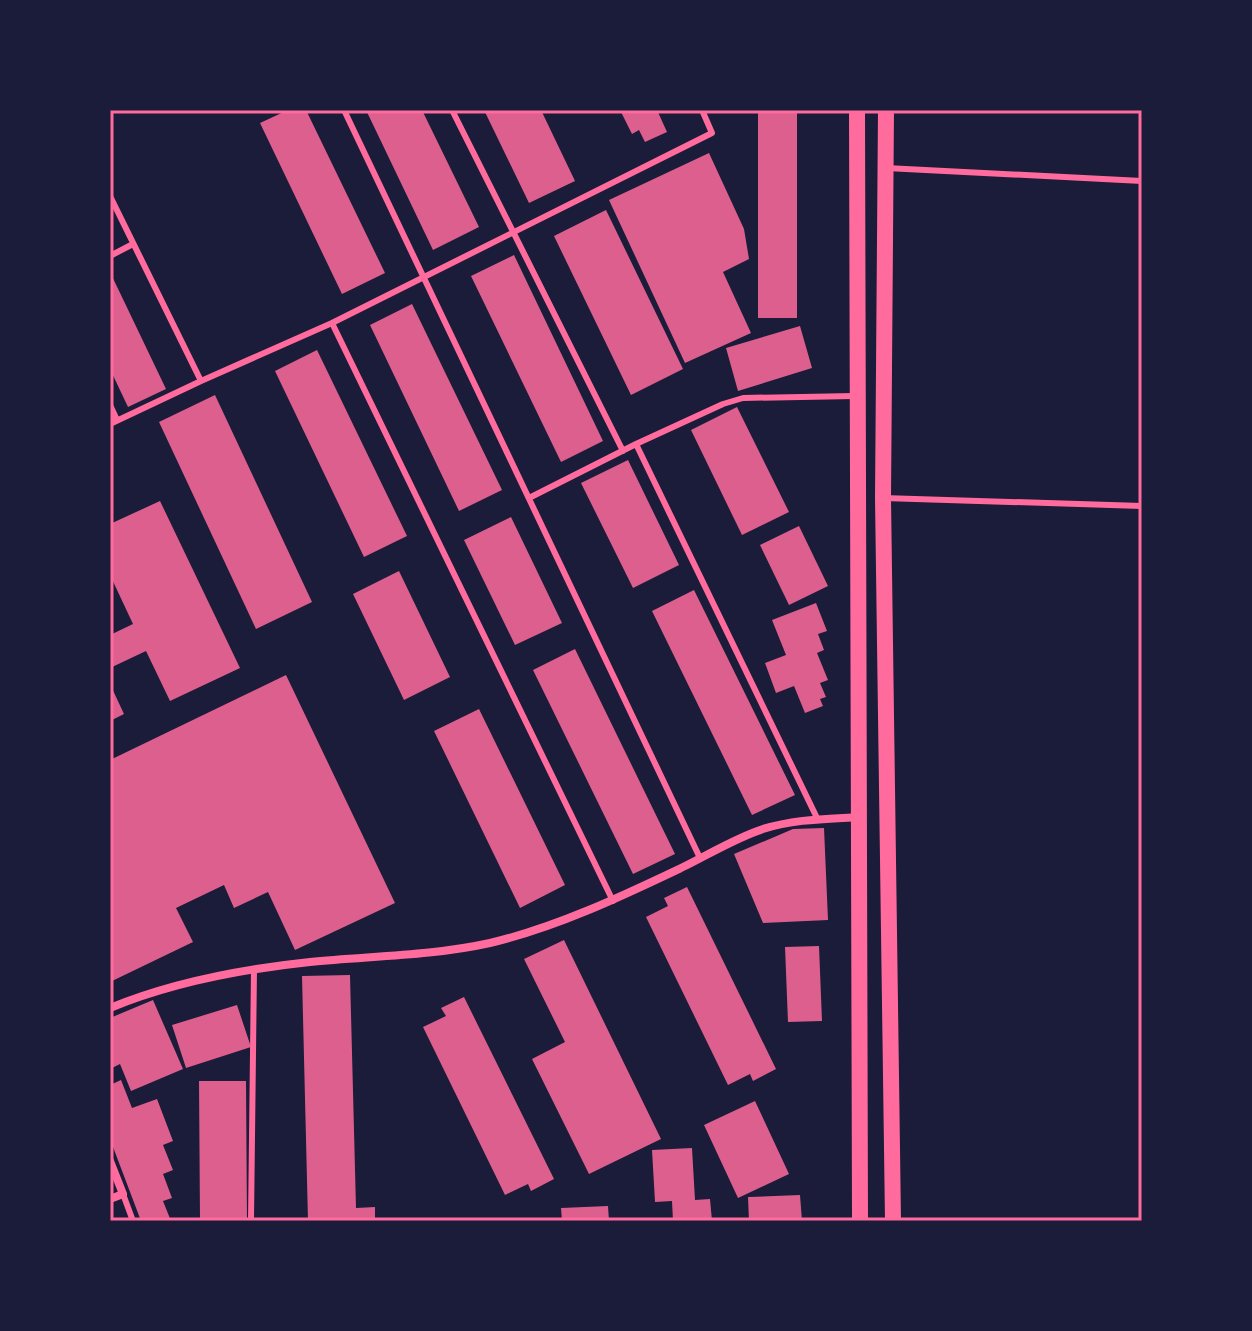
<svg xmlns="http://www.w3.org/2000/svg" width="1252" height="1331" viewBox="0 0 1252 1331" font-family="Signika,sans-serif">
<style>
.building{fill:#dd5f8e}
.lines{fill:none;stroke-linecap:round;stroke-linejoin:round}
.service{stroke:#ff6b9d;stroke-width:6}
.minor{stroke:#ff6b9d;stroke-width:8}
.secondary{stroke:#ff6b9d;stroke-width:16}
.neatline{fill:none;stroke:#ff6b9d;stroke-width:3}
</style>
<rect width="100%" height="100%" fill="#1b1b3a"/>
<path class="building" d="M 288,110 L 306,110 L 385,273 L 342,294 L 260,123 Z
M 366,110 L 422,110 L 479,227 L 433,250 Z
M 484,110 L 541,110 L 575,181 L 529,203 Z
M 620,110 L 657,110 L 667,132 L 645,142 L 639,130 L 632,134 Z
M 758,110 L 797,110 L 797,318 L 758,318 Z
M 709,153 L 744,229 L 749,259 L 723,272 L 751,333 L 685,363 L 609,200 Z
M 606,210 L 683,369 L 631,395 L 554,236 Z
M 514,255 L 603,441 L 561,462 L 471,276 Z
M 110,272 L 166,389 L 128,407 L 110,369 Z
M 412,304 L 502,490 L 459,511 L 370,325 Z
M 800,326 L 812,368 L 738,391 L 726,348 Z
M 317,350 L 407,536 L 364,557 L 275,371 Z
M 215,395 L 312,602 L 256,629 L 159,422 Z
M 737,407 L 789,512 L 742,535 L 691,430 Z
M 628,460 L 679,565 L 633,588 L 581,483 Z
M 160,501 L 240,668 L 170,701 L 146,651 L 110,668 L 110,635 L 133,624 L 110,575 L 110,524 Z
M 511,517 L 562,623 L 515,645 L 464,540 Z
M 799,526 L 828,586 L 789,605 L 760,545 Z
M 399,571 L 450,677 L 404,700 L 353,594 Z
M 694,590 L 795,795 L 752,815 L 652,611 Z
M 816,603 L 827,631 L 818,634 L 824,650 L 817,653 L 828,680 L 820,683 L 826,697 L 820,699 L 823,706 L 805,713 L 794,686 L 776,693 L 765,663 L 786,655 L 772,620 Z
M 575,649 L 675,854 L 633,874 L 533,670 Z
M 286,675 L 395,903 L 295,950 L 268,892 L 234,908 L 224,885 L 176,908 L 193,942 L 110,982 L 110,760 Z
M 110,684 L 124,714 L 110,721 Z
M 479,709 L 565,885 L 520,908 L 434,731 Z
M 824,828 L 828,920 L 763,923 L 734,854 L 793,829 Z
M 687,887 L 776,1069 L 753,1081 L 750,1074 L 728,1085 L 646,917 L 668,906 L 664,898 Z
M 564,940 L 661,1139 L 589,1174 L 532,1059 L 565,1042 L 524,959 Z
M 819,946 L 822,1021 L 788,1022 L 785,947 Z
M 350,975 L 356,1208 L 375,1207 L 375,1221 L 308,1221 L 302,976 Z
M 464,997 L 554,1179 L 531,1191 L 528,1184 L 505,1195 L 423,1027 L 446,1016 L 441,1008 Z
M 153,1000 L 183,1069 L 131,1091 L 120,1064 L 110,1069 L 110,1018 Z
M 237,1005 L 251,1047 L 186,1068 L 172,1025 Z
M 121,1080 L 132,1108 L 157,1099 L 173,1141 L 163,1145 L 173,1170 L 163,1174 L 172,1198 L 163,1201 L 171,1221 L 141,1221 L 110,1139 L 110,1085 Z
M 199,1081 L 246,1081 L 247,1221 L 200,1221 Z
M 755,1101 L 789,1174 L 738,1198 L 704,1125 Z
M 692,1148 L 695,1200 L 710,1199 L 712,1221 L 673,1221 L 672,1201 L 655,1202 L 652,1150 Z
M 800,1195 L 802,1221 L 749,1221 L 748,1197 Z
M 608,1206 L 609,1221 L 562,1221 L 561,1208 Z"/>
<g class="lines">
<path class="service" d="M 344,110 L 700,858
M 452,110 L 623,451
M 886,168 L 1142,181
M 110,196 L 201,381
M 110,256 L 133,244
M 332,323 L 613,901
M 110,405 L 117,420
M 110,424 L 201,381 L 332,323 L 712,133 L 702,110
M 636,444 L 818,820
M 529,498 L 636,444 L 723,404 L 743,398 L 854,396
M 883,498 L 1142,506
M 123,1194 L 133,1221
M 251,1221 L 254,969"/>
<path class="minor" d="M 110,1008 C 173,982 243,969 310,962 C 370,956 431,956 490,943 C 557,927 620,897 681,868 C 708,855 735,838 763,829 C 794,819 827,819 859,817
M 110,1161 L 123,1194 L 110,1199"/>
<path class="secondary" d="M 857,110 L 860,1221
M 886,110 L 883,498 L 893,1221"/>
</g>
<rect width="1252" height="1331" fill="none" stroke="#1b1b3a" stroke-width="224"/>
<rect x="112" y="112" width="1028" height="1107" class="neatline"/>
</svg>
